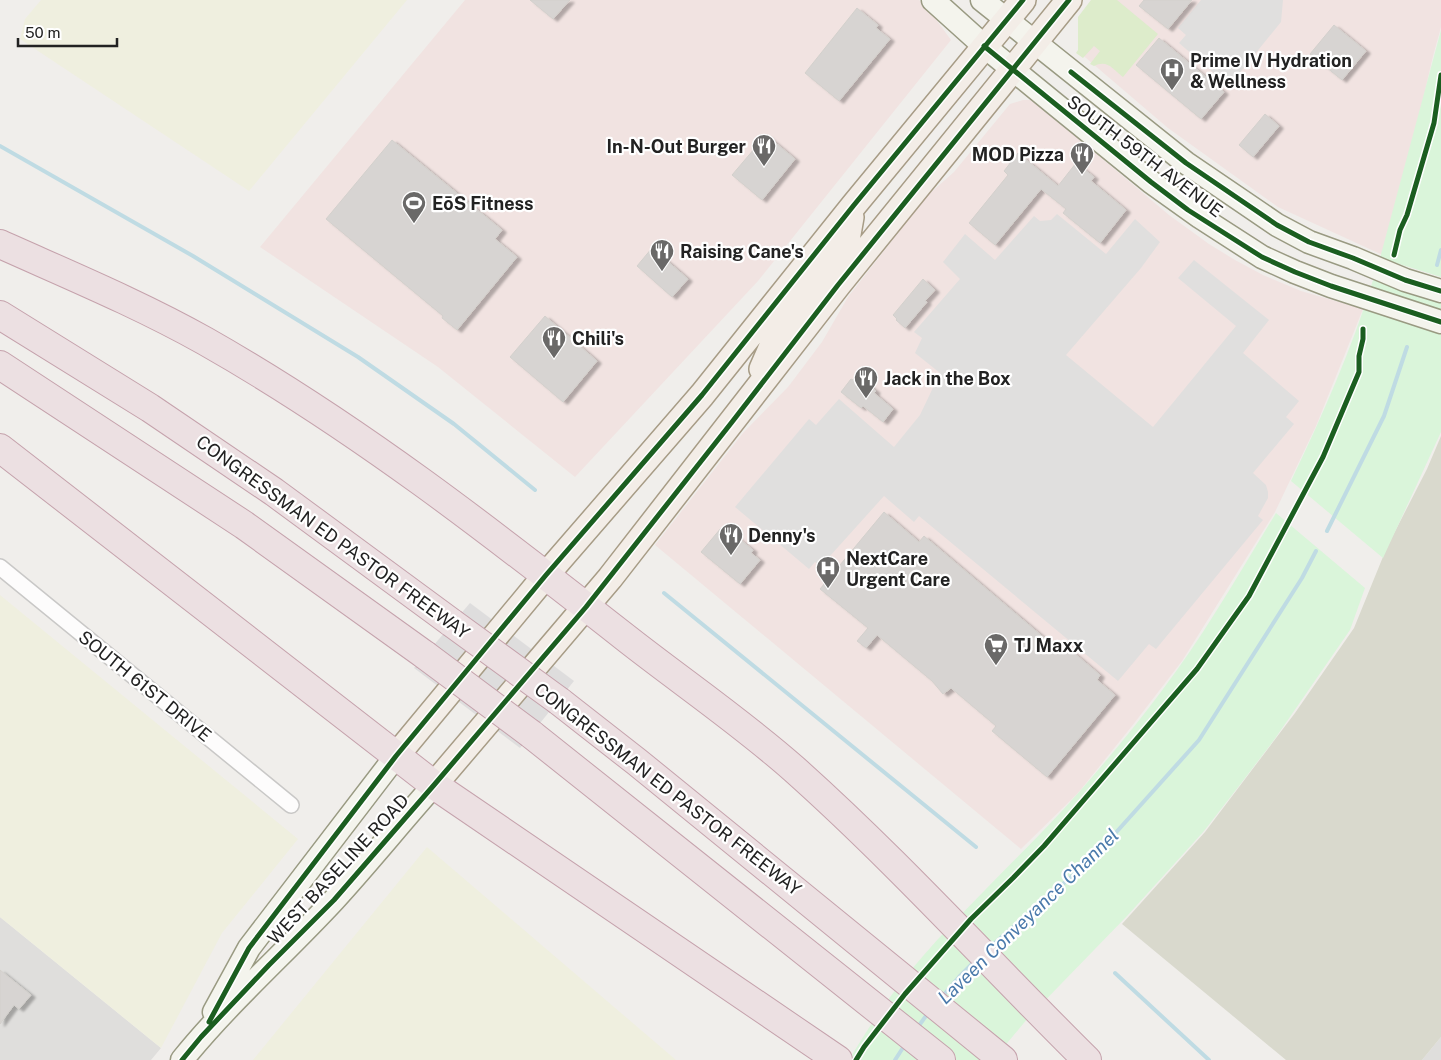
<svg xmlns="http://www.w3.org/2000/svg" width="1441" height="1060" viewBox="0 0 1441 1060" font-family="'Public Sans',sans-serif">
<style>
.residential{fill:#dfdedc}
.commercial{fill:#f1e3e1}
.construction{fill:#d9d9cd}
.farmland{fill:#efefdf}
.grass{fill:#ddeccb}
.park{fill:#daf5da}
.parking{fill:#e0dfde}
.pier{fill:#dedddd}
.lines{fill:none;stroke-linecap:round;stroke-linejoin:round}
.stream{stroke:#bfdbe3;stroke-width:4}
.building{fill:#d7d4d2;stroke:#d3d0cc;filter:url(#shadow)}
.street-casing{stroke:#c9c8c7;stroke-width:18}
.secondary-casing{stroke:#999a82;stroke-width:25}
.primary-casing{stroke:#a79c86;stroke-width:28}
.highway-casing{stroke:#c5a2ac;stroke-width:30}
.street{stroke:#fdfcfc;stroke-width:15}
.secondary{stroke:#f4f4ed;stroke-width:22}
.primary{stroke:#f3ede7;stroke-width:25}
.highway{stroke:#ece0e2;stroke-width:28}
.highway-bridge-casing{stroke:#c5a2ac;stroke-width:30;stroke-linecap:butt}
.highway-bridge{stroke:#ece0e2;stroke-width:28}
.cycleway-casing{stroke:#fff;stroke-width:8}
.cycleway{stroke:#1b5e20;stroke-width:5}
.labels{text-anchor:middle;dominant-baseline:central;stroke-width:4.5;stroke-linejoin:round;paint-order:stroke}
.poi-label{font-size:18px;font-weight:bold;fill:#222;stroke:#fff;text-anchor:start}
.street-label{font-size:18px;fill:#222;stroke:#fff}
.water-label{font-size:19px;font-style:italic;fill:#4a7aab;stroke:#fff}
</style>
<defs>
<filter id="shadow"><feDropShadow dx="4.5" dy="2.5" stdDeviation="1" flood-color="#0004"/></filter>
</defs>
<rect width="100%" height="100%" fill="#f0eeeb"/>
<path class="residential" d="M 0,917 L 161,1048 L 151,1060 L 0,1060 Z
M 1441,1037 L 1441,1060 L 1422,1060 Z"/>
<path class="commercial" d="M 465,0 L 919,0 L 927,7 L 951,40 L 758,281 L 575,477 L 438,367 L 260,247 Z
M 1099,0 L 1441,0 L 1441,27 L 1433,56 L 1387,257 L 1278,207 L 1168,128 L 1079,52 Z
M 1023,100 L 1030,100 L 1036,103 L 1169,215 L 1209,244 L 1235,260 L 1263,275 L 1301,291 L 1363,309 L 1316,426 L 1275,512 L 1182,661 L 1132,726 L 1078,793 L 1021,849 L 655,545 L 743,433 L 788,387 L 822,342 L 848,297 L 927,196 L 954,172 L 1010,104 Z"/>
<path class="construction" d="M 1441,436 L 1441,1037 L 1422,1060 L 1286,1060 L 1122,924 L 1205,832 L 1295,713 L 1354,628 L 1387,547 L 1427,469 Z"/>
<path class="farmland" d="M 41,0 L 407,0 L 249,191 L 20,39 L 25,19 Z
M 0,595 L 298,839 L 222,933 L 161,1048 L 0,917 Z
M 427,847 L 676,1060 L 253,1060 Z"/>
<path class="grass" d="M 1091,0 L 1117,0 L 1158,34 L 1123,77 C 1113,69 1107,59 1094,66 L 1090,64 L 1100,51 L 1094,46 L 1083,58 L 1076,53 L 1078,50 L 1078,17 Z"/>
<path class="park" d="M 1441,30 L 1441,277 L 1380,258 Z
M 1373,280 L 1441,302 L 1441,432 L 1383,558 L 1291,481 C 1322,416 1352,349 1373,280 Z
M 1276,513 L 1365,588 L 1350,630 L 1274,740 L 1239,786 L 1204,831 L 1127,916 L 1028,1018 L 993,1060 L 849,1060 C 868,1028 888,998 911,970 C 964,907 1026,852 1080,791 C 1129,735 1176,676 1215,613 C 1236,580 1256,546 1276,513 Z"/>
<path class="parking" d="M 1201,0 L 1283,0 L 1281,22 L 1229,86 L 1179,43 L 1186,35 L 1178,28 Z
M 1057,214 L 1106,254 L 1135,219 L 1160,242 L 1141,268 L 1066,355 L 1153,427 L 1236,326 L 1178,278 L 1194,260 L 1269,320 L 1243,353 L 1299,401 L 1286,417 L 1294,424 L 1253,473 L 1266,485 L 1268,492 L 1268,498 L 1258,516 L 1263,520 L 1156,649 L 1149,644 L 1118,681 L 919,516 L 914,522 L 884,496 L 821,566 L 815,562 L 809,569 L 735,507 L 809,419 L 816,425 L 839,399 L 894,447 L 920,415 L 940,373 L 915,353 L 922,338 L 914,332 L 960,279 L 943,262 L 965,234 L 995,260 L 1034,216 L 1040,221 L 1051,220 Z"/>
<path class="pier" d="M 470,603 L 574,681 L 520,748 L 414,668 Z"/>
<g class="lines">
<path class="stream" d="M 0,146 L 193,256 L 358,357 L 454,424 L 535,490
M 1437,265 L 1441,250
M 1327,531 L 1384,416 L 1407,347
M 664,593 L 976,847
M 989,948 L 1094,857 L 1199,740 L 1302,578 L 1316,551
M 1115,973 L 1209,1060
M 941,998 L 959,977 L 975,961
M 918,1027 L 928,1013
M 895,1060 L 906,1043"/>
</g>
<path class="building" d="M 530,0 L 570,0 L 553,19 Z
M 1144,0 L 1192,0 L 1168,29 L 1139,6 Z
M 857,8 L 878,25 L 876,28 L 890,39 L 839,101 L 805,73 Z
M 1334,25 L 1366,51 L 1342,80 L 1310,54 Z
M 1159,38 L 1224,92 L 1201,119 L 1136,65 Z
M 1265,114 L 1279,126 L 1253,157 L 1239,145 Z
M 766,135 L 795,159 L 762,200 L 732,175 Z
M 392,140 L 502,230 L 495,239 L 517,257 L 457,330 L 442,318 L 443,316 L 326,219 Z
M 1018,153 L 1058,186 L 1076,163 L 1094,177 L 1091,181 L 1126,210 L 1100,243 L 1063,213 L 1066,209 L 1041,189 L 995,245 L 969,223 L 1008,175 L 1004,171 Z
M 652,248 L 688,279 L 672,297 L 637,266 Z
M 923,279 L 935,290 L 925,301 L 927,302 L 905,328 L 896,320 L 897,319 L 893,315 Z
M 545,316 L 597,361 L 563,402 L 510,357 Z
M 857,375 L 876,391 L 874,393 L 893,409 L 883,422 L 863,406 L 861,408 L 841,392 L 851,379 L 853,380 Z
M 884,512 L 919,542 L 924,536 L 1062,653 L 1067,647 L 1100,675 L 1097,680 L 1115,695 L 1047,777 L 992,731 L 996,726 L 951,688 L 943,694 L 932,681 L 877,635 L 866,648 L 857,641 L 868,628 L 820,589 Z
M 721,528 L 731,536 L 733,534 L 753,550 L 751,553 L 760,560 L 740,584 L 701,552 Z
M 0,970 L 31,995 L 19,1009 L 14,1005 L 0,1024 Z"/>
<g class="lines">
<g class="street-casing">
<path id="street" d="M 0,567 L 291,805"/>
</g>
<g class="secondary-casing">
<path id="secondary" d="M 933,0 L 984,46 L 1055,104 L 1151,182 L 1200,217 L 1262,257 L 1295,272 L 1331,286 L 1441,322
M 982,0 L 1186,163 L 1277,225 L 1309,242 L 1353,258 L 1405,280 L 1441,291
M 214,1012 L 249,948 L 396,756
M 182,1060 C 228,1003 284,954 334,900 C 368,863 400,823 434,785"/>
</g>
<g class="primary-casing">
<path id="primary" d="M 815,310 L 815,294 L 819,282 L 847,240 L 851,217
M 762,369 L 780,328 L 797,301 L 801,288
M 396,756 L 546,575 L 702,395 L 854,205 L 1023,0
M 434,785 L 610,578 L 838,285 L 1069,0"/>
</g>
<g class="highway-casing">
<path id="highway" d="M 0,244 C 69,275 139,304 205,341 C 355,426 491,532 626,638 C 682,682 741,722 794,769 C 897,861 989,963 1087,1060
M 0,315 L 150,408 L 274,492 L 452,623
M 0,365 L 244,525 L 425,655
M 0,448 L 434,785 L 838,1060
M 559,701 L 637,762 L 1003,1060
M 531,734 L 941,1060"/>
</g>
<use href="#street" class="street"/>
<use href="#secondary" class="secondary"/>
<use href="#primary" class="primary"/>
<use href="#highway" class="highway"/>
<g class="highway-bridge-casing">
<path id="highway-bridge" d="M 452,623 L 559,701
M 425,655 L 531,734"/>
</g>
<use href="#highway-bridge" class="highway-bridge"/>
<g class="cycleway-casing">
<path id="cycleway" d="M 984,46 L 1151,182 L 1188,210 L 1262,257 L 1295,272 L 1331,286 L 1441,322
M 1071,72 L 1186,163 L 1277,225 L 1309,242 L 1353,258 L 1405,280 L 1441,291
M 1394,255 L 1400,230 L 1407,215 L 1434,123 L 1441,75
M 209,1022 L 249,948 L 396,756 L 546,575 L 702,395 L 854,205 L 1023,0
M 182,1060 L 201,1037 L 269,965 L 334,900 L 434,785 L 586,607 L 732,422 L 838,285 L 1069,0
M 856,1060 L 864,1047 L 905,994 L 971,919 L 1013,878 L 1044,846 L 1197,669 L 1249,596 L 1323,457 L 1359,372 L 1359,356 L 1363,339 L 1363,329"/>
</g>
<use href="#cycleway" class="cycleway"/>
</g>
<defs>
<g id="hospital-pin" transform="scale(1.25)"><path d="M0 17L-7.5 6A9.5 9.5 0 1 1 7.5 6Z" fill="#6a6968" stroke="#fff"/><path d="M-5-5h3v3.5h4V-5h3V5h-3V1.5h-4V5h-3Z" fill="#fff"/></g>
<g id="restaurant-pin" transform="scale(1.25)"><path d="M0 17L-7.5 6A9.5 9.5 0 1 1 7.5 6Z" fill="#6a6968" stroke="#fff"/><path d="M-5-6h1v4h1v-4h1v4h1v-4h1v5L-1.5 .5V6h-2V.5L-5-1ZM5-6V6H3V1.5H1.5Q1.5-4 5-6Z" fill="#fff"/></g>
<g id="stadium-pin" transform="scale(1.25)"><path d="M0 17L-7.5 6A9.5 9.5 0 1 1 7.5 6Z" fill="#6a6968" stroke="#fff"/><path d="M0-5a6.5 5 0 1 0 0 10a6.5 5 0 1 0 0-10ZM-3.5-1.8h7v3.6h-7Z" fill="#fff"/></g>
<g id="supermarket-pin" transform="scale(1.25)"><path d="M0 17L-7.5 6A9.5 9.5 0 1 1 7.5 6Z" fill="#6a6968" stroke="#fff"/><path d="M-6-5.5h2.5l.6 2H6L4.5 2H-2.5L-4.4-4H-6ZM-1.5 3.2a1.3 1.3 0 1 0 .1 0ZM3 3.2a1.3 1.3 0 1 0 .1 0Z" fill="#fff"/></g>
</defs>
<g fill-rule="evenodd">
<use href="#hospital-pin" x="1172" y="70"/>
<use href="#restaurant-pin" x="764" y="146"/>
<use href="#restaurant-pin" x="1082" y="154"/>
<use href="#stadium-pin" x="414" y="203"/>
<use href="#restaurant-pin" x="662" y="251"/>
<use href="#restaurant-pin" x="554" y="338"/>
<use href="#restaurant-pin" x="866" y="378"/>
<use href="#restaurant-pin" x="731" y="535"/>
<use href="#hospital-pin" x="828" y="568"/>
<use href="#supermarket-pin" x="996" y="645"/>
</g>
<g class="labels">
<g class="poi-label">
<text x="1190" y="60">Prime IV Hydration<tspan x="1190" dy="21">&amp; Wellness</tspan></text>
<text x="746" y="146" text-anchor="end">In-N-Out Burger</text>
<text x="1064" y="154" text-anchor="end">MOD Pizza</text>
<text x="432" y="203">EōS Fitness</text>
<text x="680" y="251">Raising Cane's</text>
<text x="572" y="338">Chili's</text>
<text x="884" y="378">Jack in the Box</text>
<text x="748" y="535">Denny's</text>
<text x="846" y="558">NextCare<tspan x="846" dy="21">Urgent Care</tspan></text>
<text x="1014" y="645">TJ Maxx</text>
</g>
<g class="street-label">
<text transform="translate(1145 156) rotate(37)">SOUTH 59TH AVENUE</text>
<text transform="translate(333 537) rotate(36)">CONGRESSMAN ED PASTOR FREEWAY</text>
<text transform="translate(145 686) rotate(39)">SOUTH 61ST DRIVE</text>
<text transform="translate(668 789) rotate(38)">CONGRESSMAN ED PASTOR FREEWAY</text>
<text transform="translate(338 869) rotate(-47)">WEST BASELINE ROAD</text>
</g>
<g class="water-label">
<text transform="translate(1028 916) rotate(-44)">Laveen Conveyance Channel</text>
</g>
</g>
<path d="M18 38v8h99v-8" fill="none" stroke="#222222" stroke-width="2.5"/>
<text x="25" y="38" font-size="15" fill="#222222" stroke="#ffffff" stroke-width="4" paint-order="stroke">50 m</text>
</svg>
